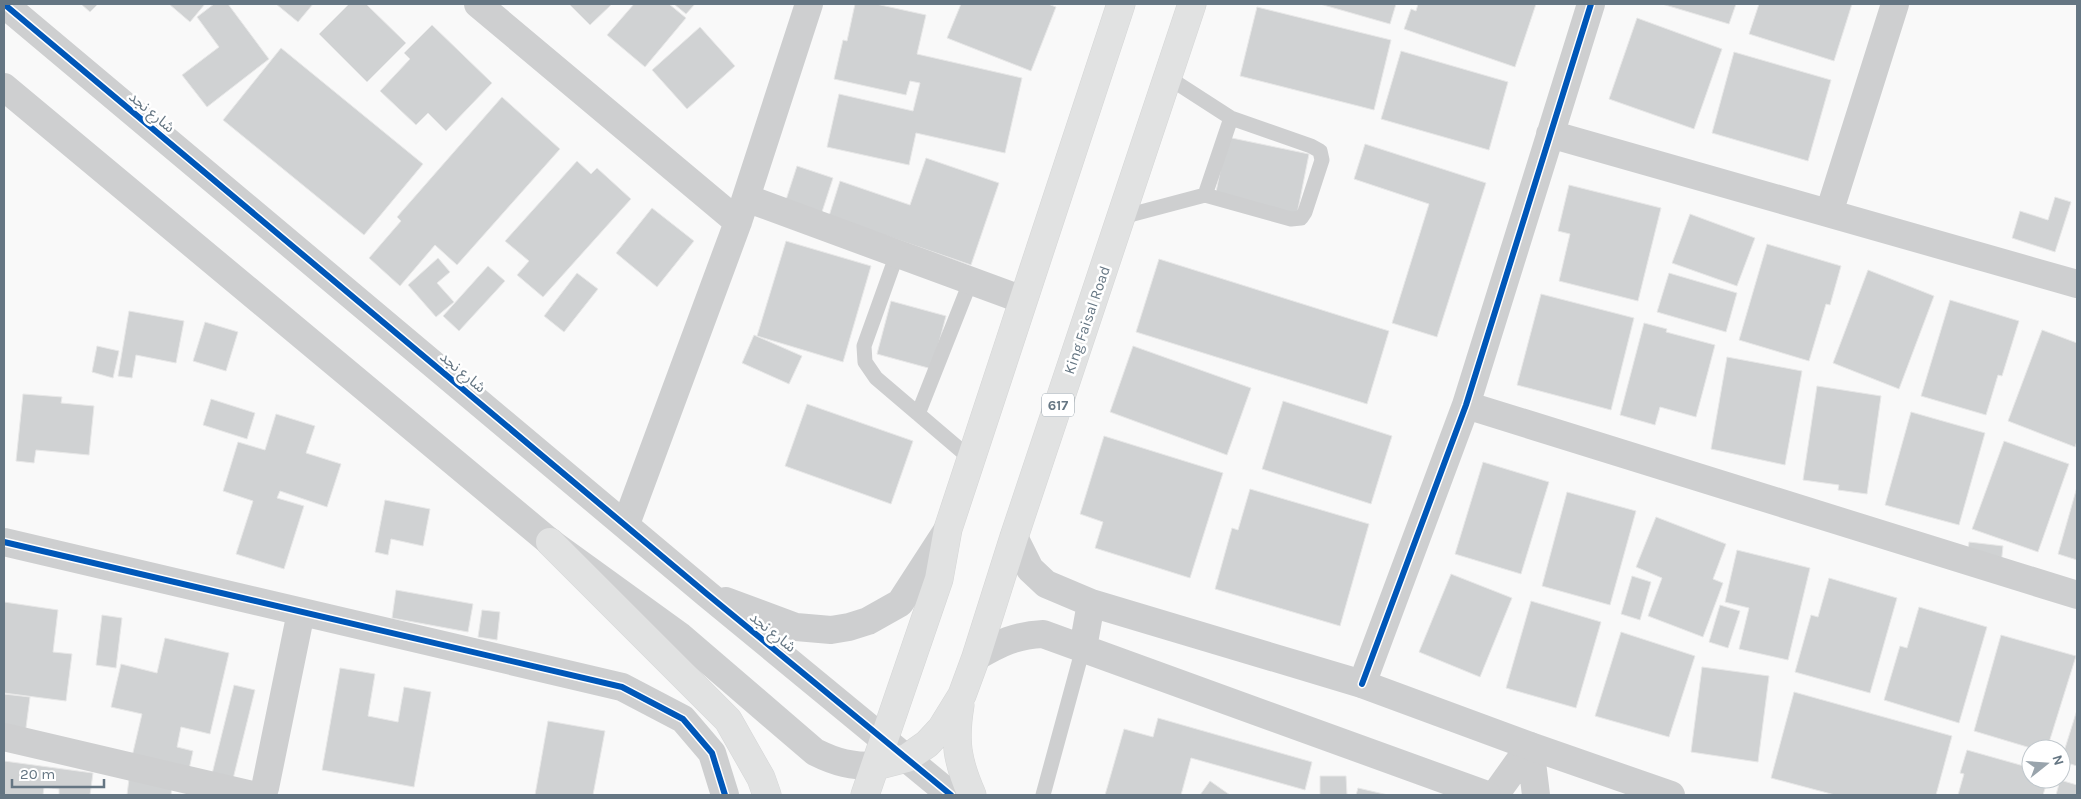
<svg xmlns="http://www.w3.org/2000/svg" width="2081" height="799" viewBox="0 0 2081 799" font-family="Karla,'Noto Sans Arabic',sans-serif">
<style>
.building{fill:#d0d2d3;stroke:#e8e8e8}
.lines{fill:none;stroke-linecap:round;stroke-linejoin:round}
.primary-casing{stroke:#d5d6d7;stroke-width:29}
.trunk-casing{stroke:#d5d6d6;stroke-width:29}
.service{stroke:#cecfd0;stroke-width:15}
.minor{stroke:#cecfd0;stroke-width:28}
.tertiary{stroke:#cecfd0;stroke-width:28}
.primary{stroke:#e1e2e2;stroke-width:28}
.trunk{stroke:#e1e2e2;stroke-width:28}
.cycleway-casing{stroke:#fff;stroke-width:9}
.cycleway{stroke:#0057b8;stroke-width:6}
.labels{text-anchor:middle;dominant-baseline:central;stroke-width:5;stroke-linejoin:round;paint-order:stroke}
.shield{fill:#fff;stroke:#939fa8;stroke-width:1}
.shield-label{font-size:14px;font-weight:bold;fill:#657683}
.street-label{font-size:15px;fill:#657683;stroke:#fff}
</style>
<rect width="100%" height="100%" fill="#f9f9f9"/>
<path class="building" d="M 81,4 L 98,4 L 90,12 Z
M 169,4 L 205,4 L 190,22 Z
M 214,4 L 228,4 L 269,59 L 207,107 L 182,75 L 219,47 L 197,17 Z
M 276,4 L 313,4 L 298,22 Z
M 349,4 L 366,4 L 406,43 L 367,82 L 319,34 Z
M 569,4 L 612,4 L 590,25 Z
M 634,4 L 669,4 L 686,18 L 645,67 L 607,35 Z
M 674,4 L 695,4 L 686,14 Z
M 855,4 L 876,4 L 926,15 L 917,54 L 1022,78 L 1005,153 L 916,133 L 909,165 L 827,147 L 839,94 L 913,111 L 920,83 L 910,81 L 906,95 L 834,79 L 843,40 L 847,41 Z
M 961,4 L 1048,4 L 1056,7 L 1031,71 L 947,38 Z
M 1320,4 L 1396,4 L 1390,24 Z
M 1418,4 L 1536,4 L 1515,67 L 1404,29 L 1411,9 L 1416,11 Z
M 1662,4 L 1736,4 L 1729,24 Z
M 1759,4 L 1852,4 L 1834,61 L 1749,34 Z
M 1257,7 L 1391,40 L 1374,110 L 1240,76 Z
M 1637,18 L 1722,49 L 1694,129 L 1609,99 Z
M 432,25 L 492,83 L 446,131 L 428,113 L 416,125 L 380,91 L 410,59 L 404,53 Z
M 700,27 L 735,66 L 687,109 L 652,70 Z
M 281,48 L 423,164 L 364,235 L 223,120 Z
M 1401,51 L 1508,82 L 1489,150 L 1381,119 Z
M 1734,52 L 1831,80 L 1808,161 L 1712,133 Z
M 502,97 L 560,149 L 457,265 L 435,245 L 400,286 L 369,258 L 401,221 L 397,217 Z
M 1227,137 L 1309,154 L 1297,214 L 1215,197 Z
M 1365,144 L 1486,183 L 1437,337 L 1392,323 L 1429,204 L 1354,179 Z
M 926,158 L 999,183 L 971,265 L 829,216 L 840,181 L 910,205 Z
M 577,161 L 591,174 L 597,168 L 631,199 L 543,297 L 517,275 L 529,261 L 505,241 Z
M 797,166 L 833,178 L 820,218 L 784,206 Z
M 1569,185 L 1661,208 L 1638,301 L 1559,281 L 1570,234 L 1558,231 Z
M 2055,197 L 2071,202 L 2055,252 L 2012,238 L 2020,211 L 2048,220 Z
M 652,208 L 694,241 L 657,287 L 616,253 Z
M 1690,214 L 1755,238 L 1737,286 L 1672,263 Z
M 786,241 L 871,266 L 843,362 L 757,336 Z
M 1767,244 L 1841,266 L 1830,305 L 1826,304 L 1809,361 L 1739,340 Z
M 438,258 L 450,272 L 437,283 L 454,302 L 436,317 L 408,285 Z
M 1159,259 L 1389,331 L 1367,404 L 1136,332 Z
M 488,266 L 505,281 L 459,331 L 443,316 Z
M 1868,270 L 1934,296 L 1899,389 L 1833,363 Z
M 577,273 L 598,289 L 564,332 L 544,316 Z
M 1669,273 L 1737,293 L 1726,332 L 1657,312 Z
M 1541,294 L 1634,318 L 1611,410 L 1517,385 Z
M 1950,300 L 2019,321 L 2002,376 L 1998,375 L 1986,415 L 1921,396 Z
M 891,301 L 946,316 L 932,369 L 877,354 Z
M 129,311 L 184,321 L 176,363 L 136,355 L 132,378 L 118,376 Z
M 205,322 L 238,332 L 226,371 L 193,361 Z
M 1644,323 L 1667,329 L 1666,332 L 1715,345 L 1696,417 L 1660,407 L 1655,425 L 1620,415 Z
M 2042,330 L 2077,343 L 2077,441 L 2075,447 L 2008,421 Z
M 754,335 L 802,356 L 789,384 L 742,363 Z
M 97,346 L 119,351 L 113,378 L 92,372 Z
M 1133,346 L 1251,388 L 1227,455 L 1110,412 Z
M 1727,357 L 1802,371 L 1785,465 L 1711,449 Z
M 1817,386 L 1881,396 L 1867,494 L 1838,490 L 1839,485 L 1803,480 Z
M 23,394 L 62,397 L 61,403 L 94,406 L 89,455 L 36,450 L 34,463 L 16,461 Z
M 211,399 L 255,413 L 247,439 L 203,425 Z
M 1283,401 L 1392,436 L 1371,504 L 1262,469 Z
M 807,404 L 913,441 L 891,504 L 785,466 Z
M 1911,412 L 1985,433 L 1959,525 L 1885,505 Z
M 276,414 L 315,426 L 306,453 L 341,464 L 327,507 L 280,491 L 277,498 L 304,506 L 284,569 L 236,554 L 253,501 L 223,491 L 238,442 L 265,450 Z
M 1104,436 L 1223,473 L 1190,578 L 1095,548 L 1103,522 L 1080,514 Z
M 2004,441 L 2069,464 L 2038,552 L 1972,529 Z
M 1483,462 L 1549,482 L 1521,574 L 1455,554 Z
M 2077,487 L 2077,560 L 2058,554 Z
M 1250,489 L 1369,524 L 1340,626 L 1215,589 L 1232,528 L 1238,530 Z
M 1567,492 L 1636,511 L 1610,605 L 1542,586 Z
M 385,500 L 430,509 L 423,546 L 391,539 L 388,555 L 375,552 Z
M 1656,517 L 1726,544 L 1713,579 L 1723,583 L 1703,637 L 1648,616 L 1662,578 L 1636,567 Z
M 1969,542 L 2003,546 L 2001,565 L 1967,561 Z
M 1737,550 L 1810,568 L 1788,660 L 1739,649 L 1749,608 L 1725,602 Z
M 1451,574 L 1512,598 L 1480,677 L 1419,652 Z
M 1632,576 L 1651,582 L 1640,620 L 1621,614 Z
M 1829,578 L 1897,598 L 1870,693 L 1795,672 L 1811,615 L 1818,617 Z
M 396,590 L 473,604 L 468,632 L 392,618 Z
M 1531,601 L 1601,622 L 1576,708 L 1506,688 Z
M 4,602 L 58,610 L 53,652 L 72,654 L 66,701 L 4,693 Z
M 1720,605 L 1740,611 L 1728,648 L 1709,642 Z
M 1919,607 L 1987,627 L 1959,723 L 1884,700 L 1900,646 L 1907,648 Z
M 482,610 L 500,612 L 497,640 L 478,637 Z
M 102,615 L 122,618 L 116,668 L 96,665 Z
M 1621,632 L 1695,656 L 1669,737 L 1595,716 Z
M 2001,635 L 2076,656 L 2047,749 L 2034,749 L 1974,731 Z
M 165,638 L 229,653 L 210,734 L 181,727 L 177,747 L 193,751 L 188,774 L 131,761 L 142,714 L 111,707 L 121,664 L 157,673 Z
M 1702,667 L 1769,676 L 1758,762 L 1691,752 Z
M 340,668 L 375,674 L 368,716 L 398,722 L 404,687 L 431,692 L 414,787 L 322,770 Z
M 234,685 L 255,690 L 233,779 L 212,774 Z
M 1794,692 L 1952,736 L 1936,795 L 1835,795 L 1771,778 Z
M 4,694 L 30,697 L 25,735 L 4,732 Z
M 2077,710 L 2077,766 L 2061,761 Z
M 1158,718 L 1312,762 L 1305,790 L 1191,758 L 1181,795 L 1105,795 L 1124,729 L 1153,737 Z
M 548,721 L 605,731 L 593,795 L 535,795 Z
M 1967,750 L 2031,768 L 2031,779 L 2048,779 L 2043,795 L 1958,795 L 1964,774 L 1960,773 Z
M 4,761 L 93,773 L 90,795 L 59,795 L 59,789 L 44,787 L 43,795 L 4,795 Z
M 1320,776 L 1346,776 L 1347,795 L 1320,795 Z
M 129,779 L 172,786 L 171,795 L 127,795 Z
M 2060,780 L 2077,785 L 2077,795 L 2056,795 Z
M 1210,781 L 1230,795 L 1200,795 Z
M 1358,788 L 1388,795 L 1356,795 Z"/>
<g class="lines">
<g class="primary-casing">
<path id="primary" d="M 550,542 L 728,720 L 761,778 L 767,795"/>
</g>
<g class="trunk-casing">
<path id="trunk" d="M 960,705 C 954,741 957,761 972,795
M 876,766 L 907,758 L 927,744 L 941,729 L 962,695 L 976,657 L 1014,537 L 1192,4
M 865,795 L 939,579 L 948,529 L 1121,4"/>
</g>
<path class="service" d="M 1205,195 L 1291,219 L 1301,218 L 1305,212 L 1322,160 L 1320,151 L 1311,146 L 1231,118
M 1122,217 L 1205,195 L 1231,118 L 1169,78
M 897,254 L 864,346 L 865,362 L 876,378 L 971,459
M 918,414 L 971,280
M 1043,795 L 1083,648"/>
<path class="minor" d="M 478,4 L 738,222
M 1550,134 L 2077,284
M 746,198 L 1023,300
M 1829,213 L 1895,4
M 1466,405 L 2077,595
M 626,524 L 738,222 L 809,4
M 4,542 L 622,687 L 683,719 L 712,753 L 725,795
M 1362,684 L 1466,405 L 1591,4
M 4,737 L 252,795
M 1530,746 L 1536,795
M 260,795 L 265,788 L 301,612
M 1495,795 L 1530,746"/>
<path class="tertiary" d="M 4,4 L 707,594 L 951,795
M 4,87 L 550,542 L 680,636 L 815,752 C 837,763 851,766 876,766
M 1014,537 L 1030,569 L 1046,584 L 1091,603 L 1362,684 L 1530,746 L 1671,795
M 726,601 L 796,627 L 831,630 L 849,627 L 868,621 L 900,603 L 948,529
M 1083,648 L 1091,603
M 976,657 C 1000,643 1016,635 1043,634 L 1487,795"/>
<use href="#primary" class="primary"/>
<use href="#trunk" class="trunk"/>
<g class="cycleway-casing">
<path id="cycleway" d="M 4,4 L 707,594 L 951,795
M 4,542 L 622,687 L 683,719 L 712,753 L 725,795
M 1362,684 L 1466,405 L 1591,4"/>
</g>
<use href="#cycleway" class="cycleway"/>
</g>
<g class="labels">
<rect class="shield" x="1042" y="393.5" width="32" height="23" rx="4"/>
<g class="shield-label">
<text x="1058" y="405">617</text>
</g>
<g class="street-label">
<text transform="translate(152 112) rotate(40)">شارع نجد</text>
<text transform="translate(1087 320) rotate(-71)">King Faisal Road</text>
<text transform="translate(463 372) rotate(40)">شارع نجد</text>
<text transform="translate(773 632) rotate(39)">شارع نجد</text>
</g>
</g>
<rect width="2081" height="799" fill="none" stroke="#657683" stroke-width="10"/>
<g transform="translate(2046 764) rotate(73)"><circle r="24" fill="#ffffff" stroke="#c1c8cd"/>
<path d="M0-4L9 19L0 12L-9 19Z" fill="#99a4ac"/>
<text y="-8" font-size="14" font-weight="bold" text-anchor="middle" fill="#657683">N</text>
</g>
<path d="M12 779v8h92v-8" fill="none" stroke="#657683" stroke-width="2.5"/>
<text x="20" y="779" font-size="15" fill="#657683" stroke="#ffffff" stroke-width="4" paint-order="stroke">20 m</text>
</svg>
